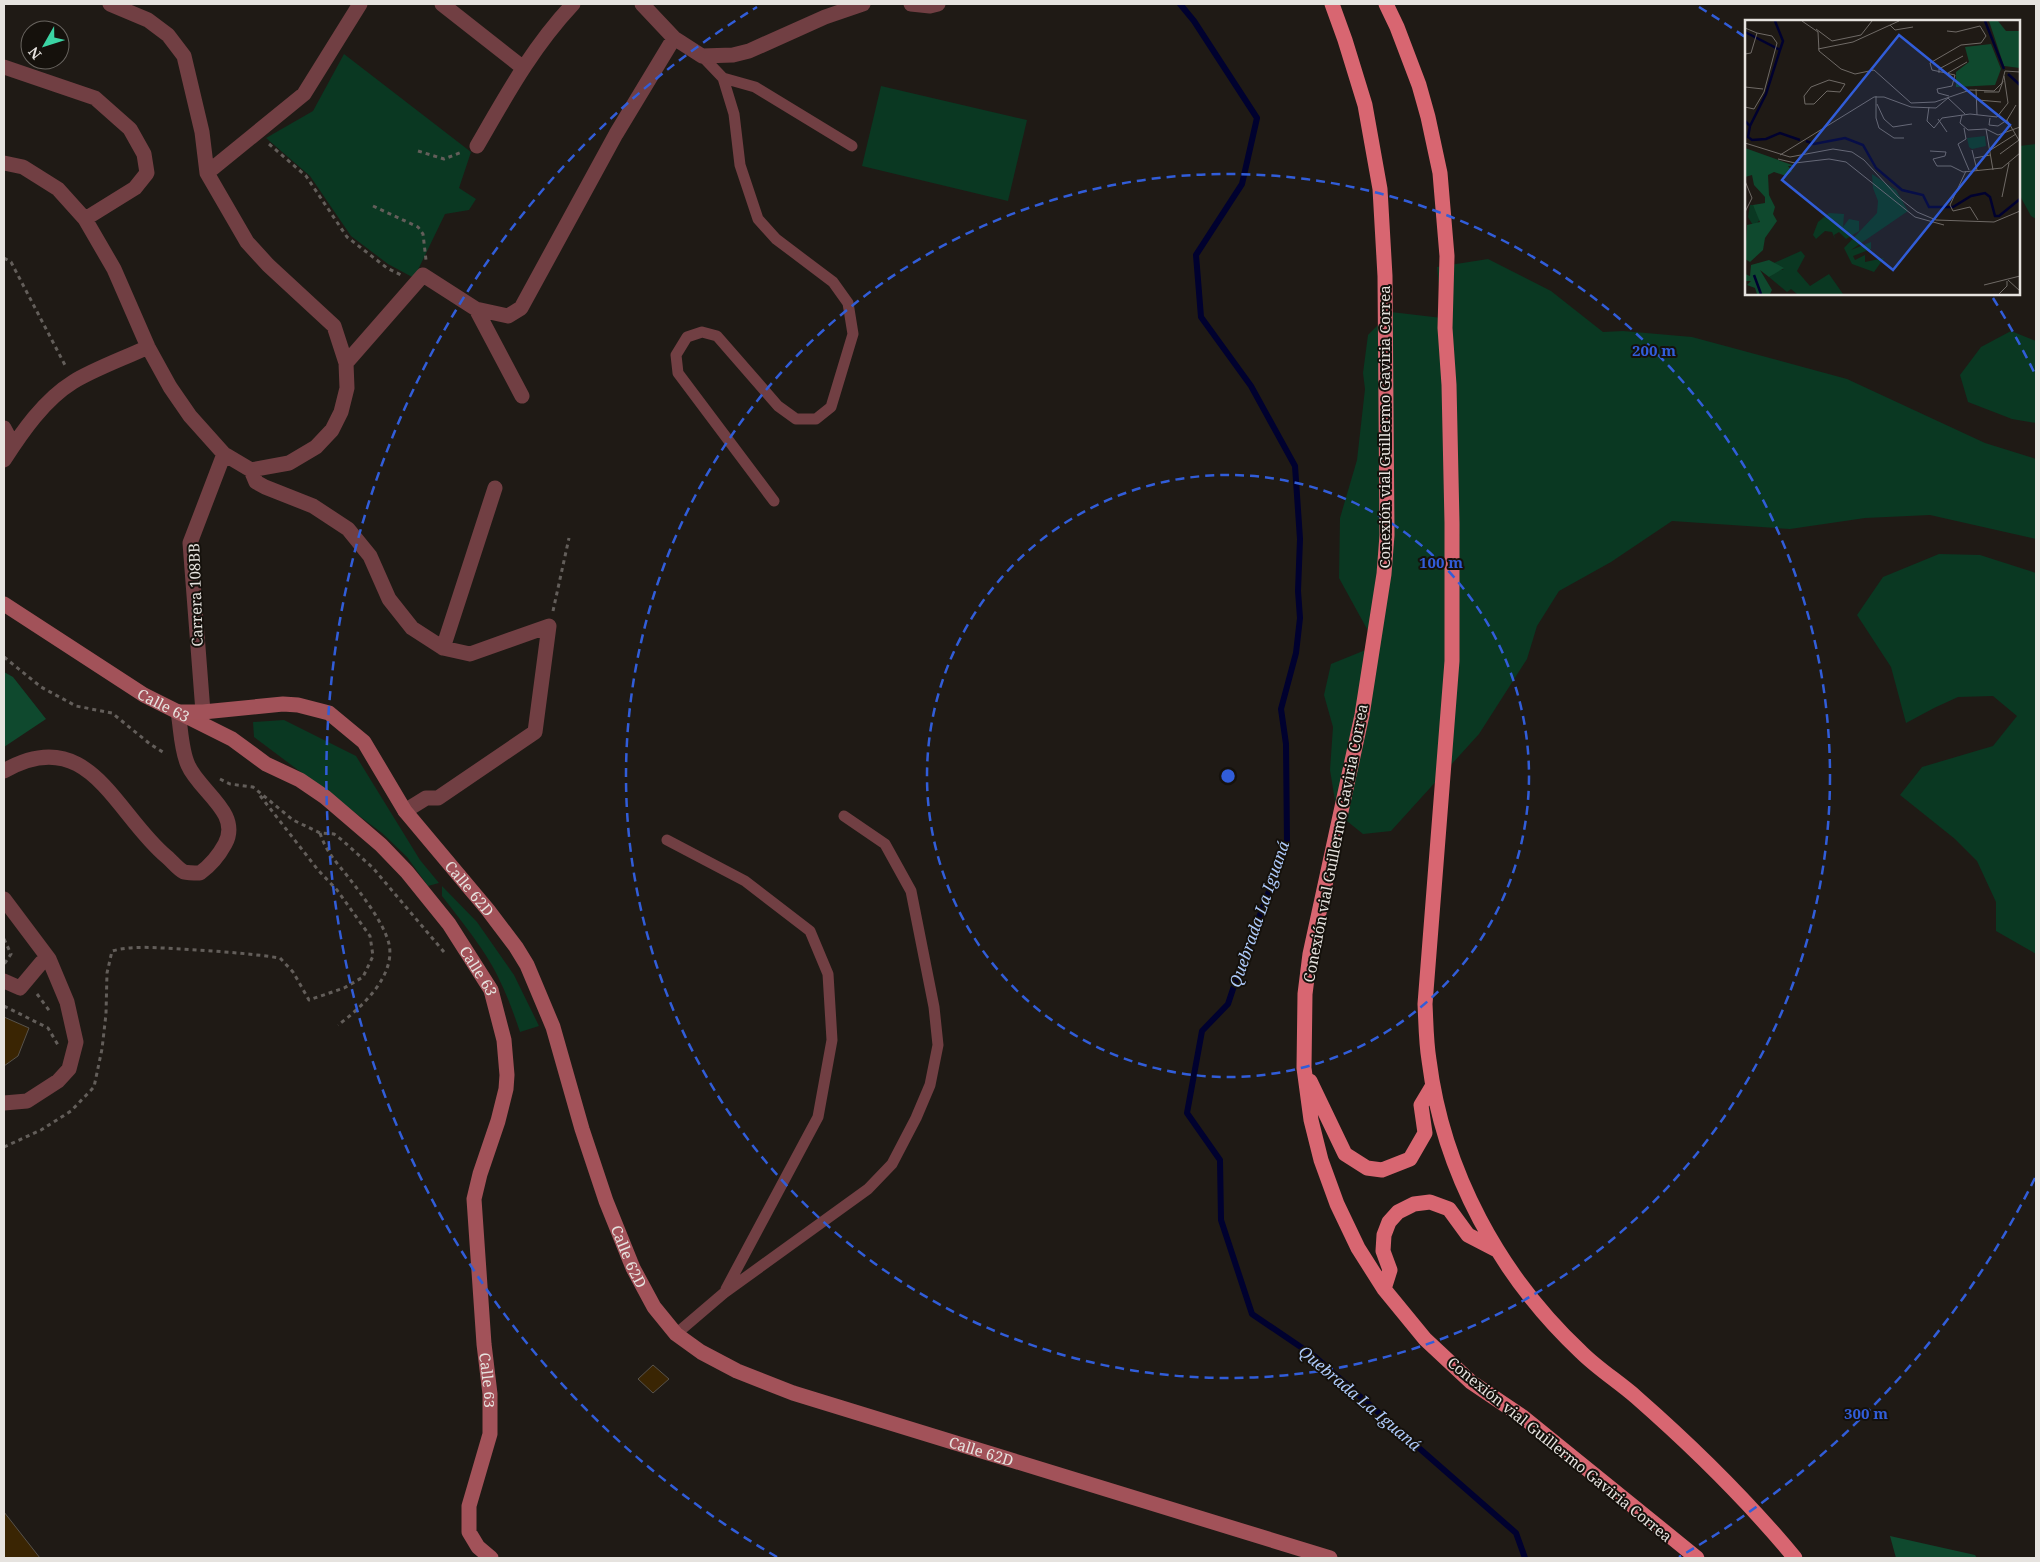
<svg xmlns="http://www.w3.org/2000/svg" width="2040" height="1562" viewBox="0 0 2040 1562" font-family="'Noto Serif',serif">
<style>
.green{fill:#0a3822}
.forest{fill:#0f492e}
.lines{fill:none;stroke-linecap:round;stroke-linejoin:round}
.stream{stroke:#00012f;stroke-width:6}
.building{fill:#3a2503;stroke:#57524b}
.path{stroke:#635e5a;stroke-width:3;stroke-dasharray:4 4;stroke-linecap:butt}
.service{stroke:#713f43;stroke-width:11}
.minor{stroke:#713f43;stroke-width:15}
.secondary{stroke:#a25259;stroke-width:15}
.trunk{stroke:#d86671;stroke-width:15}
.ring{fill:none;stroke:#315dd9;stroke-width:2.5;stroke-dasharray:9 6}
.labels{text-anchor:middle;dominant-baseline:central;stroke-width:4;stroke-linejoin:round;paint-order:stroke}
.street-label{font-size:15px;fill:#e6e3df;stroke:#15110c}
.water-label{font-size:16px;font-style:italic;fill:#aecafa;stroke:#15110c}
.inset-river{fill:none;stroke:#00012f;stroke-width:2.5}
.inset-road{fill:none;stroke:#6f6a66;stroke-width:1}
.view{fill:#315dd9;fill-opacity:0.15;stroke:#315dd9;stroke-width:2.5}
.inset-edge{fill:none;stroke:#e6e3df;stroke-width:2.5}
.centre{fill:#315dd9;stroke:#15110c;stroke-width:2.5}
.ring-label{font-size:15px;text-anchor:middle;font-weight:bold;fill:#315dd9;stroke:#15110c;stroke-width:4;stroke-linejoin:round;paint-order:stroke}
</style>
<rect width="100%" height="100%" fill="#1f1a15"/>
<path class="green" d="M 344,54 L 471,152 L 459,188 L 476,199 L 469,210 L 445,214 L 414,278 L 388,264 L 351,236 L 310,176 L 266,138 L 313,111 Z
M 881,86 L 1027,120 L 1008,201 L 862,166 Z
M 2036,144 L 2036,219 L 2031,216 L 2019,194 L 2019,146 Z
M 1488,259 L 1551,291 L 1603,332 L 1623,331 L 1692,337 L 1847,379 L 1985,443 L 2036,459 L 2036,539 L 1930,515 L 1865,518 L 1790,529 L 1672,521 L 1611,562 L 1559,591 L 1537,626 L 1527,659 L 1479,734 L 1391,831 L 1363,834 L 1337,813 L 1330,770 L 1333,727 L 1324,695 L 1331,664 L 1373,647 L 1367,629 L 1339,578 L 1340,518 L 1357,460 L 1365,389 L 1363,373 L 1368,335 L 1391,312 L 1442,318 L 1437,267 Z
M 2011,331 L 2036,341 L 2036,423 L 2012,419 L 1968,402 L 1960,375 L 1981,347 Z
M 1939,554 L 1980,555 L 2036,573 L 2036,954 L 1996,931 L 1996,902 L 1977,861 L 1955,839 L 1900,795 L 1922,767 L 1993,746 L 2017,716 L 1993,696 L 1958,697 L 1934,708 L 1906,723 L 1891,667 L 1857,615 L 1883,577 Z
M 284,720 L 356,756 L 420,860 L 439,883 L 428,886 L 407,857 L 382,833 L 254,737 L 253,722 Z
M 442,886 L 477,922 L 514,975 L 539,1026 L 520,1032 C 510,1002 499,974 481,948 C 469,930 455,913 442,896 Z"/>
<path class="forest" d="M 4,672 L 13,677 L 46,719 L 4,747 Z
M 1890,1536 L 1975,1555 L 1977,1558 L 1896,1558 Z"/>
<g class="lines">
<path class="stream" d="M 1180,4 L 1194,21 L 1257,118 L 1242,184 L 1196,255 L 1201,317 L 1251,386 L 1295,466 L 1300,539 L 1298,591 L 1300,618 L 1296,653 L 1281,709 L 1286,744 L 1287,844 L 1242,962 L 1228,1004 L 1202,1031 L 1187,1113 L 1220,1160 L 1221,1220 L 1252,1314 L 1314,1356 L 1516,1533 L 1525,1558"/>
</g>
<path class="building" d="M 4,1017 L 29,1028 L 18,1056 L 4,1066 Z
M 653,1365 L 669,1379 L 653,1393 L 638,1379 Z
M 4,1512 L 40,1558 L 4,1558 Z"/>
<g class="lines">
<path class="path" d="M 269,144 L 306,176 L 347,237 L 387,268 L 401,275
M 418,151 L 444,159 L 462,152
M 373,206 L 418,227 L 423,234 L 426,260
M 4,258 L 11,262 L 66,367
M 553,611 L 569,538
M 4,657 L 41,687 L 76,706 L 112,713 L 150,744 L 166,754
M 220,779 L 230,784 L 253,787 L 293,820 L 320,833 L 334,834 L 342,840 L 373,868 L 444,952
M 320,833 C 326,852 337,863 349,878 C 362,895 384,923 389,944 C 396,976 361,1008 338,1025
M 4,939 L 11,954 L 5,963 L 4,962
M 37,994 L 51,1013
M 4,1006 L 48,1028 L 58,1045
M 4,1147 L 41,1130 L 71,1111 L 94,1087 L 102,1049 L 106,1014 L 107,973 L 112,951 C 134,945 158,948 181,949 C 214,951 247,953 280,958 L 293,972 L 309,1000 L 344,988 L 363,977 L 373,956 L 370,936 L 337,890 L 318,870 L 258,793"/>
<path class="service" d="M 702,56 L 723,78 L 734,114 L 740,165 L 758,219 L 776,239 L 833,282 L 848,303 L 853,334 L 831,407 L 816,419 L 796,419 L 778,406 L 717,336 L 702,332 L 687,337 L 676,355 L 678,373 L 774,501
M 723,78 L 755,87 L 852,146
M 667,840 L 745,881 L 810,931 L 828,974 L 832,1040 L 818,1117 L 726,1289
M 676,1334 L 724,1293 L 868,1189 L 892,1164 L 916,1118 L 930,1085 L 938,1045 L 934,1007 L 911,891 L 885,844 L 844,816"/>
<path class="minor" d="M 442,4 L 522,67
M 642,4 L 674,38 L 702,56 L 733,55 L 749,51 L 825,17 L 863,4
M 911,4 L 930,6 L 938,4
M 4,67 L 95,98 L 130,129 L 144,154 L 147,173 L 135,188 L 85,219
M 477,146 C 507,94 532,48 573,4
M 4,163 L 23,167 L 58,189 L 85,219 L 114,269 L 148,347 L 170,387 L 190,416 L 224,454 L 251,470 L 289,463 L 316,447 L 332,430 L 341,412 L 347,388 L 346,363 L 334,326 L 268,265 L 247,242 L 207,173 L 202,132 L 184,56 L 168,35 L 148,20 L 110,4
M 207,173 L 304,94 L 360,4
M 476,309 L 522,396
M 346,363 L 423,275 L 476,309 L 508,316 L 521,308 L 616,134 L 674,38
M 4,428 L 13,445
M 4,460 C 22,432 44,400 73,382 C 94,369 125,358 148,347
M 251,470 L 256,482 L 265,487 L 313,506 L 348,529 L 370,556 L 389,599 L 412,628 L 443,648 L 470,654 L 549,626 L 535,732 L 438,798 L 426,798 L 405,811
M 443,648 L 495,488
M 203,712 L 190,543 L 224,454
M 4,771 C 89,722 115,814 167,857 C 172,861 178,869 184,872 C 188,873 195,873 200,873 C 211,865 218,857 225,844 C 242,813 199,791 188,765 C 181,750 181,729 178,712
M 4,899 L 49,959 L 67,1002 L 76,1042 L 69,1069 L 58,1081 L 27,1101 L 4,1103
M 4,981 L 20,988 L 41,963 L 49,959"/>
<g class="secondary">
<path id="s1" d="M 4,604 L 144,695 L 232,739 L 266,764 L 300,780 L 325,797 L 381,845 L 407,872 L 449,924 L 491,990 L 504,1040 L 507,1075 L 506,1089 L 498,1121 L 480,1174 L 474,1199 L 484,1344 L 490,1394 L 490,1434 L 469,1506 L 469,1532 L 478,1547 L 491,1558"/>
<path id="s2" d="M 178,712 L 203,712 L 283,704 L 298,705 L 329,713 L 364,742 L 405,811 L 488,910 L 516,947 L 527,965 L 553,1027 L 582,1129 L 606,1201 L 633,1268 L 654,1307 L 676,1334 L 701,1352 L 737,1371 L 793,1393 L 1330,1558"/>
</g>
<path class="trunk" d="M 1332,4 L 1345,40 L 1365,105 L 1380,189 L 1385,276 L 1387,535 L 1384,574 L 1362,715 L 1310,954 L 1305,994 L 1304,1068 L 1311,1120 L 1321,1160 L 1337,1204 L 1358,1248 L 1384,1289 L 1425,1339 L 1471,1382 L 1523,1417 L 1697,1558
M 1386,4 L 1397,27 L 1419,85 L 1428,117 L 1440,173 L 1447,256 L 1445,328 L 1449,385 L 1452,523 L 1452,661 L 1425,1004 C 1426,1023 1426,1042 1429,1060 C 1443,1172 1500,1276 1581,1352 C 1598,1369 1619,1382 1636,1397 C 1693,1447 1747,1500 1795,1558
M 1310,1081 L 1345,1154 L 1367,1168 L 1382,1170 L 1410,1159 L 1425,1133 L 1421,1105 L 1433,1085
M 1384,1289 L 1390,1270 L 1383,1251 L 1384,1235 L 1389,1222 L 1398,1212 L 1414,1204 L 1430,1202 L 1449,1209 L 1468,1235 L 1495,1249"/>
</g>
<g class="ring">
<circle cx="1228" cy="776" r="301"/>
<circle cx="1228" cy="776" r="602"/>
<path d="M2035 1178A902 902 0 0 1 1679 1557M777 1557A902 902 0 0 1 757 7M1699 7A902 902 0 0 1 1745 37M1993 298A902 902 0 0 1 2035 374"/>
</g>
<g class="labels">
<g class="street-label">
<text transform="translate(1384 427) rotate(-90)">Conexión vial Guillermo Gaviria Correa</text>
<text transform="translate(195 595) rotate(-92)">Carrera 108BB</text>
<text stroke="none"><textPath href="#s1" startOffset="189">Calle 63</textPath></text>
<text transform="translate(1335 843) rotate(-79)">Conexión vial Guillermo Gaviria Correa</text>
<text stroke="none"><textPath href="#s2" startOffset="379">Calle 62D</textPath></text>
<text stroke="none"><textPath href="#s1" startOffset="609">Calle 63</textPath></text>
<text stroke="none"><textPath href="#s2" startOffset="784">Calle 62D</textPath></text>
<text stroke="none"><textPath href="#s1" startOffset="1029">Calle 63</textPath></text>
<text transform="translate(1560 1449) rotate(39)">Conexión vial Guillermo Gaviria Correa</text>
<text stroke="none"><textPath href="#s2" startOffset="1204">Calle 62D</textPath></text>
</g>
<g class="water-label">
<text transform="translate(1259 914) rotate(-71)">Quebrada La Iguaná</text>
<text transform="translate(1360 1398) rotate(40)">Quebrada La Iguaná</text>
</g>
</g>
<g transform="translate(1745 20)">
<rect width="275" height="275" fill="#1f1a15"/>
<path d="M 240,116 L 241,126 L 227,129 L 224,127 L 222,118 ZM 127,154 L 151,170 L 163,191 L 106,230 L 126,222 L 126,229 L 108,236 L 110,240 L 120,235 L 120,242 L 139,238 L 129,252 L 107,244 L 99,228 L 132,193 L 133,181 L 128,168 ZM 5,185 L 8,185 L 16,198 L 9,207 L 3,197 ZM 84,193 L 99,194 L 98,207 L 104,199 L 114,201 L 114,211 L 101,219 L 94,212 L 89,215 L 90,219 L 87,212 L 80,211 L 71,219 L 68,215 L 73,202 ZM 56,231 L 60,236 L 52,251 L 65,266 L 84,254 L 98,274 L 52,274 L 46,269 L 42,272 L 24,257 L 34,249 L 39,250 L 29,243 Z" fill="#0a3822"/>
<path d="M 244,1 L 253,1 L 261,11 L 275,11 L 275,48 L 259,46 ZM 246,24 L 256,49 L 250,65 L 211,67 L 211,52 L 224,42 L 220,27 ZM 0,128 L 50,146 L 43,146 L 47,151 L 41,156 L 29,152 L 23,155 L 24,175 L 30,187 L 28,194 L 32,201 L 20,218 L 18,230 L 5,242 L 0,239 L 2,205 L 15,202 L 8,185 L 20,183 L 20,177 L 9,165 L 7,155 L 0,157 ZM 24,240 L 39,248 L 24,257 L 15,250 L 27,270 L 25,274 L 12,274 L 10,268 L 2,265 L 6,261 L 0,261 L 0,254 L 5,256 L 6,245 Z" fill="#0f492e"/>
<path class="inset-river" d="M 30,1 L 38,21 L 35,30M 240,1 L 259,49M 0,12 L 35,30 L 21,74 L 5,106M 263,54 L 275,65M 0,101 L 5,106 L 3,117 L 7,120 L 21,119 L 35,113 L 55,120M 61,121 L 69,124 L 100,118 L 118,125 L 131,148 L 157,170 L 178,175 L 184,187 L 208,187 L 226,176 L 240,173 L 245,177 L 250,196 L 254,196 L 275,179M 9,255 L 16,274"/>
<path class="inset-road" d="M 57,1 L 73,12 L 74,31 L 96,49 L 110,54 L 129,50 L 166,83 L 190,82 L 225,70 L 249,71 L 257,63 L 260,51 L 275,52M 145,5 L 150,10 L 168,7M 0,8 L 12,13 L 6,33 L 0,34M 71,9 L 87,21 L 116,15 L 127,1M 202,11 L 211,12 L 235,6 L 241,16 L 236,23 L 216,25 L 185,43 L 187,50 L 210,55 L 207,66 L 192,69 L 193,73 L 204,76M 73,29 L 108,22 L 154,1M 194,53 L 194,49 L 218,36M 203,53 L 222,42M 84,60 L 100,64 L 95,72 L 82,71 L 69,84 L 60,84 L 59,76 L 66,67 ZM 0,67 L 18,69M 231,69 L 232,95M 239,72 L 254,72 L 258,61M 131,76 L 131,98 L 134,108 L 149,118 L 159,118M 203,78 L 220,94M 233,80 L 256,82M 132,84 L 139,99 L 148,107 L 167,104M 0,87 L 9,89 L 19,72 L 32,23 L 27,16 L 12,13M 184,87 L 182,101 L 189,108 L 197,98 L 225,94 L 252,97 L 263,83 L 259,56M 217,95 L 215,103 L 223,110 L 241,109 L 253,115 L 275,107M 245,98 L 244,105 L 253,106 L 262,100 L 271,85M 193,99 L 202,112M 262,100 L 275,122M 219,108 L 221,119 L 213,124 L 224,150M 241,109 L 248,150M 0,123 L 45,137 L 88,129 L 107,132 L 119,140 L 153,177 L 172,192 L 191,200 L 249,202 L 275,191M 227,130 L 232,150M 185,131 L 201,132 L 200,136 L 188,139 L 192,146 L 206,146 L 218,152 L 257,148 L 275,133M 244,131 L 271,114M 255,134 L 274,120M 35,135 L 129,77 L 139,77 L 166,87 L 191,88 L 203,78M 230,138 L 245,135M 33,139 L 50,143 L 84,139 L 101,142 L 170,197 L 199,205M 221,151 L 205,185 L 208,191 L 225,187 L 233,200M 0,161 L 7,178 L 0,192M 257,177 L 264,143M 263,260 L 275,271M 239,265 L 275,256M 254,274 L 262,266 L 262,261"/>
<path class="view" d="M 154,15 L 265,105 L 148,250 L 37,160 Z"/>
<rect width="275" height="275" class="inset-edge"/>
</g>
<circle cx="1228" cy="776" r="8" class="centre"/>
<g class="ring-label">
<text x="1654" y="356">200 m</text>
<text x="1441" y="568">100 m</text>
<text x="1866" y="1419">300 m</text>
</g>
<rect width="2040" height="1562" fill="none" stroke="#e6e3df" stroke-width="10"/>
<g transform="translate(45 45) rotate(231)"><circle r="24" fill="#15110c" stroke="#696560"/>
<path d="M0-4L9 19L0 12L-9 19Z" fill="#3bd4a4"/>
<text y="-8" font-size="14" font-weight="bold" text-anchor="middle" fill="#e6e3df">N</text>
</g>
</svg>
